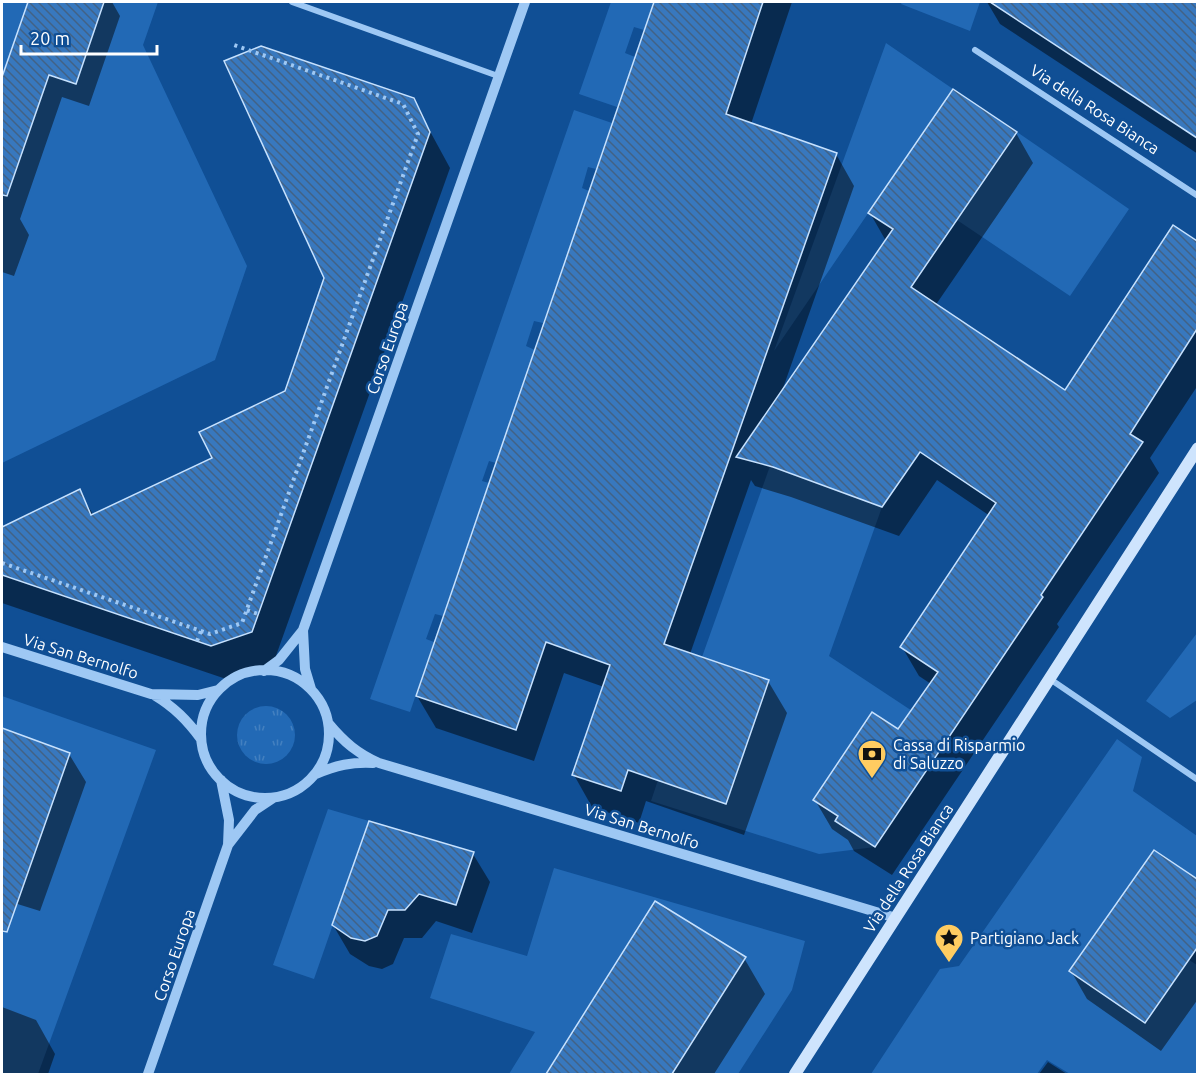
<svg xmlns="http://www.w3.org/2000/svg" width="1199" height="1076" viewBox="0 0 1199 1076" font-family="Ubuntu,sans-serif">
<style>
.grass{fill:url(#grass-tufts)}
.garden{fill:#2269b5}
.shadow{fill:#0007}
.building{fill:url(#building-back-hatch);stroke:#c6e1fe;stroke-width:1.5}
.lines{fill:none;stroke-linecap:round;stroke-linejoin:round}
.path{stroke:#9ec8f4;stroke-width:4;stroke-dasharray:3 4.5;stroke-linecap:butt}
.minor{stroke:#9ec8f4;stroke-width:6}
.tertiary{stroke:#9ec8f4;stroke-width:10}
.secondary{stroke:#cee4fd;stroke-width:12}
.labels{text-anchor:middle;dominant-baseline:central;stroke-width:5;stroke-linejoin:round;paint-order:stroke}
.street-label{font-size:16px;fill:#fff;stroke:#104f95}
.poi-label{font-size:16px;fill:#fff;stroke:#104f95;text-anchor:start}
</style>
<defs>
<pattern id="grass-tufts" width="24" height="20" patternUnits="userSpaceOnUse" patternTransform="scale(1.5)"><rect width="24" height="20" fill="#2269b5"/><path d="M3 7l-1-3M5 7V3M7 7l1-3M15 17l-1-3M17 17v-4M19 17l1-3" fill="none" stroke="#4380c0"/></pattern>
<pattern id="building-back-hatch" width="6" height="6" patternUnits="userSpaceOnUse" patternTransform="scale(1.5)"><rect width="6" height="6" fill="#3878be"/><path d="M-1 5l2 2M0 0l6 6M5-1l2 2" fill="none" stroke="#426285"/></pattern>
</defs>
<rect width="100%" height="100%" fill="#104f95"/>
<path class="grass" d="M237 735a29 29 0 1 1 58 0a29 29 0 1 1-58 0Z"/>
<path class="garden" d="M 2,2 L 158,2 L 143,45 L 247,266 L 215,360 L 2,463 Z
M 611,2 L 654,2 L 644,30 L 634,27 L 625,53 L 635,57 L 617,107 L 579,94 Z
M 902,2 L 980,2 L 970,31 L 901,4 Z
M 886,43 L 953,89 L 774,351 Z
M 574,110 L 612,123 L 596,169 L 588,167 L 582,188 L 589,191 L 571,244 L 573,270 L 563,268 L 543,323 L 534,321 L 526,346 L 535,350 L 496,463 L 489,461 L 482,481 L 489,483 L 470,537 L 473,563 L 462,560 L 443,616 L 435,614 L 426,639 L 434,642 L 410,712 L 370,699 Z
M 1017,132 L 1129,209 L 1070,296 L 957,220 Z
M 770,466 L 882,507 L 829,656 L 950,736 L 940,750 L 901,724 L 898,729 L 872,712 L 813,800 L 838,816 L 875,847 L 819,854 L 651,801 L 658,780 L 726,803 L 769,680 L 702,657 Z
M 1197,633 L 1197,700 L 1170,718 L 1146,701 Z
M 2,696 L 156,750 L 38,1074 L 2,1074 Z
M 1117,739 L 1142,757 L 1133,791 L 1197,836 L 1197,879 L 1154,850 L 1070,971 L 1145,1023 L 1189,960 L 1197,965 L 1197,1074 L 1070,1074 L 1047,1060 L 1037,1074 L 871,1074 L 940,969 L 959,966 Z
M 328,809 L 369,821 L 314,979 L 273,965 Z
M 554,868 L 805,941 L 792,990 L 738,1074 L 509,1074 L 535,1032 L 430,998 L 451,934 L 527,956 Z"/>
<path class="shadow" d="M 29,2 L 112,2 L 120,16 L 89,106 L 62,97 L 20,219 L 29,235 L 14,276 L 2,272 L 2,82 Z
M 655,2 L 792,2 L 751,124 L 836,154 L 854,186 L 782,391 L 886,241 L 870,213 L 1016,133 L 1033,163 L 935,306 L 1065,392 L 1173,227 L 1198,243 L 1198,385 L 1150,458 L 1159,473 L 1057,624 L 1059,627 L 892,875 L 854,851 L 848,840 L 832,829 L 815,800 L 898,731 L 931,684 L 919,676 L 902,647 L 990,516 L 937,480 L 899,536 L 791,497 L 755,486 L 751,480 L 690,654 L 768,681 L 787,713 L 744,835 L 646,801 L 639,823 L 592,807 L 574,775 L 604,687 L 564,673 L 534,761 L 436,728 L 417,696 Z
M 987,2 L 1198,2 L 1198,154 L 1000,24 Z
M 413,100 L 450,168 L 272,667 L 232,681 L 2,603 L 2,528 L 79,491 L 94,516 L 214,459 L 286,393 L 326,278 Z
M 2,730 L 69,754 L 86,782 L 40,911 L 11,902 L 2,929 Z
M 1154,852 L 1198,881 L 1198,999 L 1161,1051 L 1087,999 L 1071,971 Z
M 473,854 L 490,882 L 472,933 L 436,921 L 422,938 L 404,938 L 393,964 L 382,969 L 369,966 L 350,954 L 333,925 Z
M 656,903 L 744,958 L 765,994 L 714,1074 L 548,1074 Z
M 2,1007 L 36,1020 L 55,1054 L 48,1074 L 2,1074 Z
M 1048,1062 L 1067,1074 L 1039,1074 Z"/>
<path class="building" d="M 28,2 L 104,2 L 76,84 L 49,75 L 7,196 L 2,195 L 2,77 Z
M 654,2 L 763,2 L 726,114 L 837,153 L 664,644 L 769,680 L 726,804 L 628,770 L 621,791 L 572,775 L 610,665 L 546,642 L 516,730 L 416,696 Z
M 990,2 L 1197,2 L 1197,138 Z
M 261,46 L 414,98 L 430,132 L 252,632 L 211,646 L 2,575 L 2,527 L 80,489 L 91,515 L 212,458 L 199,432 L 285,391 L 324,278 L 224,61 Z
M 953,89 L 1017,132 L 911,287 L 1065,390 L 1173,225 L 1197,241 L 1197,329 L 1130,434 L 1143,442 L 1041,595 L 1043,597 L 875,847 L 835,821 L 838,816 L 813,800 L 872,712 L 898,729 L 938,672 L 900,647 L 996,503 L 920,452 L 882,507 L 773,467 L 736,457 L 893,229 L 868,213 Z
M 2,728 L 70,753 L 7,932 L 2,931 Z
M 369,821 L 474,852 L 456,905 L 419,894 L 405,910 L 388,910 L 377,936 L 365,941 L 351,938 L 332,925 Z
M 1154,850 L 1197,879 L 1197,948 L 1145,1023 L 1069,971 Z
M 655,901 L 746,957 L 672,1074 L 546,1074 Z"/>
<g class="lines">
<path class="path" d="M 2,563 L 210,634 L 242,623 L 418,134 L 403,104 L 234,45
M 247,610 L 258,614
M 197,641 L 201,631"/>
<path class="minor" d="M 292,2 L 498,76
M 975,50 L 1198,196
M 1050,679 L 1198,780"/>
<path class="tertiary" d="M 303,630 L 305,669 L 311,689
M 2,647 L 151,694 L 198,695 L 218,690
M201 734a64 64 0 1 1 128 0a64 64 0 1 1-128 0Z
M 264,671 L 279,660 L 303,630 L 525,2
M 154,695 C 174,707 187,720 201,739
M 329,724 C 344,742 358,754 379,763 L 896,918
M 316,774 C 336,765 352,762 373,763
M 228,845 L 255,810 L 273,798
M 148,1074 L 228,845 L 229,820 L 221,780"/>
<path class="secondary" d="M 795,1074 L 1198,448"/>
</g>
<defs>
<g id="bank-pin" transform="scale(1.5)"><path d="M0 17L-7.5 6A9.5 9.5 0 1 1 7.5 6Z" fill="#ffcc61" stroke="#104f95"/><path d="M-6-4H6V4H-6ZM0-2.3a2.3 2.3 0 1 0 0 4.6a2.3 2.3 0 1 0 0-4.6Z" fill="#111"/></g>
<g id="sight-pin" transform="scale(1.5)"><path d="M0 17L-7.5 6A9.5 9.5 0 1 1 7.5 6Z" fill="#ffcc61" stroke="#104f95"/><path d="M0-6L1.8-2.2L6-1.7L2.9 1.2L3.7 5.4L0 3.3L-3.7 5.4L-2.9 1.2L-6-1.7L-1.8-2.2Z" fill="#111"/></g>
</defs>
<g fill-rule="evenodd">
<use href="#bank-pin" x="872" y="754"/>
<use href="#sight-pin" x="949" y="938"/>
</g>
<g class="labels">
<g class="street-label">
<text transform="translate(1095 109) rotate(33)">Via della Rosa Bianca</text>
<text transform="translate(387 348) rotate(-71)">Corso Europa</text>
<text transform="translate(81 656) rotate(17)">Via San Bernolfo</text>
<text transform="translate(642 826) rotate(17)">Via San Bernolfo</text>
<text transform="translate(908 868) rotate(-57)">Via della Rosa Bianca</text>
<text transform="translate(174 955) rotate(-71)">Corso Europa</text>
</g>
<g class="poi-label">
<text x="893" y="745">Cassa di Risparmio<tspan x="893" dy="18">di Saluzzo</tspan></text>
<text x="970" y="938">Partigiano Jack</text>
</g>
</g>
<rect width="1199" height="1076" fill="none" stroke="#ffffff" stroke-width="6"/>
<path d="M21 45v9h136v-9" fill="none" stroke="#ffffff" stroke-width="3"/>
<text x="30" y="45" font-size="18" fill="#ffffff" stroke="#104f95" stroke-width="4.5" paint-order="stroke">20 m</text>
</svg>
